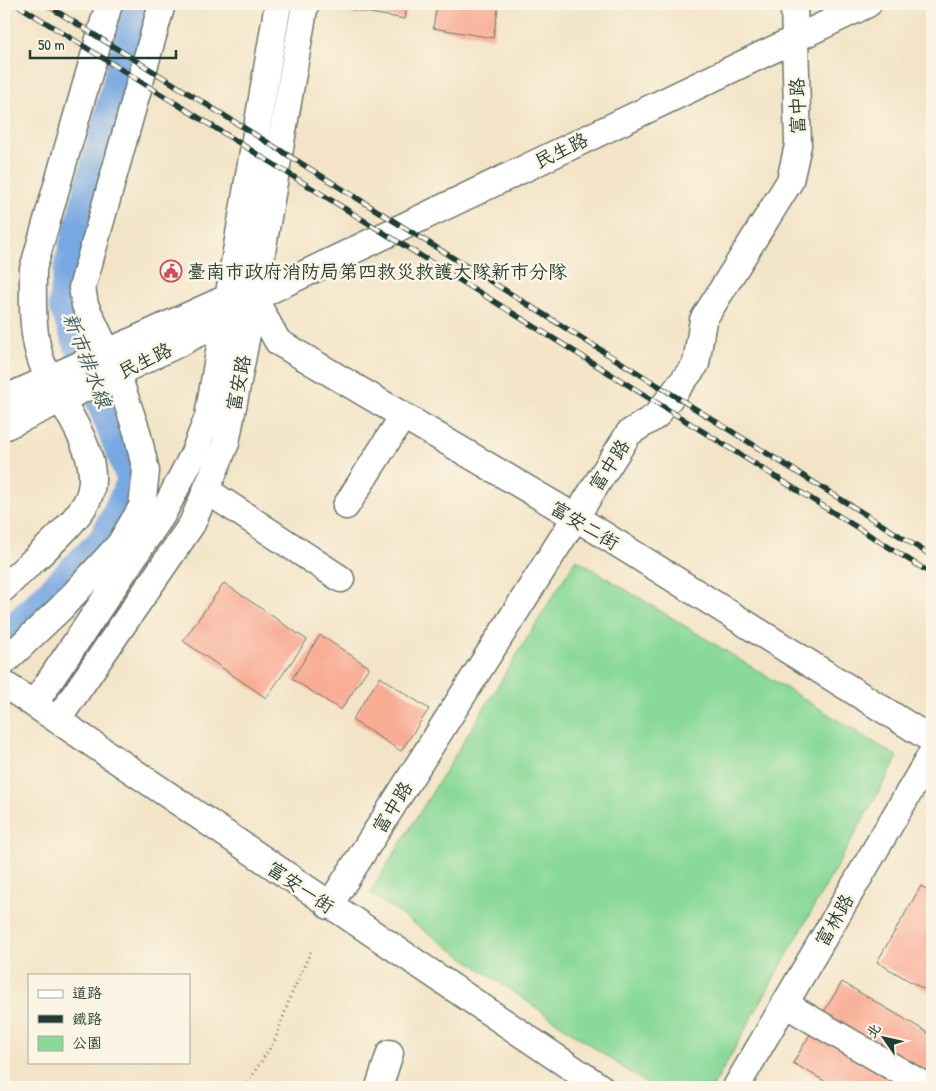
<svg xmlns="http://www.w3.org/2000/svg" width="936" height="1091" viewBox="0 0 936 1091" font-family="'Patrick Hand','LXGW WenKai TC',sans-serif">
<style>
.green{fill:#89d998;stroke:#548b66}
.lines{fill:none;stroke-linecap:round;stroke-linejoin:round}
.river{stroke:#78a8e2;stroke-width:35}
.building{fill:#f8ac94}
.minor-casing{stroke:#697767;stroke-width:29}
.path{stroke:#697767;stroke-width:3;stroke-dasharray:1 4;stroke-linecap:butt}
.minor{stroke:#fff;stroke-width:26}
.rail-casing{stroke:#1f3d34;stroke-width:5.5}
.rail{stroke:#fcf5e5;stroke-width:4;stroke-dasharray:11;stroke-linecap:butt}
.labels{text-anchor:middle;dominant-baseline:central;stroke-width:5;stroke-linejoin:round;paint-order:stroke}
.street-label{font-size:19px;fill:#1f3d34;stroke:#fcf5e5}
.poi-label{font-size:19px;fill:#1f3d34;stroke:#fcf5e5;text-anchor:start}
.water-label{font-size:20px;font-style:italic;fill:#3a5d68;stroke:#fcf5e5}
</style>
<rect width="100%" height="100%" fill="#fcf5e5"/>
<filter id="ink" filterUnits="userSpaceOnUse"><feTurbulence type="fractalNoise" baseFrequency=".02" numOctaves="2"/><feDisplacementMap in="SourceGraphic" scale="10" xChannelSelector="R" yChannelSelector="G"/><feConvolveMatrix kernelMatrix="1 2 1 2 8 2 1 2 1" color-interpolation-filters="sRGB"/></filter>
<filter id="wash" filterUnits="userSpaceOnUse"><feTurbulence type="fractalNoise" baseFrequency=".0096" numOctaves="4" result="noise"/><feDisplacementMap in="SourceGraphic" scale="20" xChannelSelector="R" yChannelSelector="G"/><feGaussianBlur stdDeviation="1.12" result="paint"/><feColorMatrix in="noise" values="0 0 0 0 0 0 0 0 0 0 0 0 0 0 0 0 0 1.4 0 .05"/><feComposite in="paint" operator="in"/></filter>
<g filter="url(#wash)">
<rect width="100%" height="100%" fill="#f3e4c7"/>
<path class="green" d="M 576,559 L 898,757 L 713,1087 L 651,1087 L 370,893 Z"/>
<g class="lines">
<path class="river" d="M 4,642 L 105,542 L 135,481 L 66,305 L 72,263 L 141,4"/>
</g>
<g id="blocks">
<path class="building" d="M 348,4 L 407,4 L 405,19 L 347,9 Z
M 437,4 L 499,4 L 493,38 L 433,28 Z
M 224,583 L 307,640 L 266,698 L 183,641 Z
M 320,635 L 369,667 L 341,710 L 292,679 Z
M 380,677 L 429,709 L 401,751 L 352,720 Z
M 921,886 L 932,893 L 932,994 L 877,962 Z
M 842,982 L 932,1035 L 932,1081 L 822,1015 Z
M 812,1031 L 909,1087 L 835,1087 L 793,1063 Z"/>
</g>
</g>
<g filter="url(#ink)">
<use href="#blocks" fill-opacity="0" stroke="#697767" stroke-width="1"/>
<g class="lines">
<g class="minor-casing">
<path id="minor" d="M 254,298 L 278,342 L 575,517 L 932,740
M 4,399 L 227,298 L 241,298
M 4,427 L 180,343 L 223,320 L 254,298 L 868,4
M 206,490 L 341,579
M 346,506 L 403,416
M 4,588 C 27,565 70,530 86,503 C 110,459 57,402 42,363 C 31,334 33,299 33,269 L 109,4
M 4,662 L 61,608 L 120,544 L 142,507 L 146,471 L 137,432 L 117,373 L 85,305 L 82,288 L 162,4
M 4,684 L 600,1087
M 34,704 L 162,515 L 193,455 L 208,417 L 278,4
M 58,719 L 192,524 L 226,443 L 254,298 L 305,4
M 329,906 L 629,433 L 656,416 L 696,364 L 703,320 L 790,181 L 798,145 L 794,4
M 785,1004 L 927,1087
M 379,1087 L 390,1053
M 736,1087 L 932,753"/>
</g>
<path class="path" d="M 245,1087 L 275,1040 L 291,995 L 312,949"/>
<use href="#minor" class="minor"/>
<g class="rail-casing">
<path id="rail" d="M 16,4 L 932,574
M 45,4 L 932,556"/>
</g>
<use href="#rail" class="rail"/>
</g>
</g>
<defs>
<g id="civic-ring" transform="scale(1.125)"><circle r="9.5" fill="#fcf5e5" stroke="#d1495b" stroke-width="1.5"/><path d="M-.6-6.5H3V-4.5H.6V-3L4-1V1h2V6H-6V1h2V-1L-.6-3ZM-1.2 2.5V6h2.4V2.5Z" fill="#d1495b"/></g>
</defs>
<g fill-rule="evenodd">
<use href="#civic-ring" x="171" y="271"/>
</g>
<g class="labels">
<g class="street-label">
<text transform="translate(797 106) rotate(-91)">富中路</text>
<text transform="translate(561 150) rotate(-26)">民生路</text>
<text transform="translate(145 360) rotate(-26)">民生路</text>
<text transform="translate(238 383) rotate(-79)">富安路</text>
<text transform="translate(609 465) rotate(-57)">富中路</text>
<text transform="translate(585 525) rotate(31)">富安二街</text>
<text transform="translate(392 807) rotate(-58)">富中路</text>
<text transform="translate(301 887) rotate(34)">富安一街</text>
<text transform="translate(834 920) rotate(-60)">富林路</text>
</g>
<g class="poi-label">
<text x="187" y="271">臺南市政府消防局第四救災救護大隊新市分隊</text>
</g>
<g class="water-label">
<text transform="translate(88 360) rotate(69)">新市排水線</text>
</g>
</g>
<rect width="936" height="1091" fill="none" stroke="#fcf5e5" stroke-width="20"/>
<rect x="28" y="974" width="162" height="90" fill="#fcf5e5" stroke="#a4ab9e"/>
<rect x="38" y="990" width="25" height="8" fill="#ffffff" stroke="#a4ab9e"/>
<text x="72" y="998" font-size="15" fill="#1f3d34">道路</text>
<rect x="38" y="1015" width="25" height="8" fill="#1f3d34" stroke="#a4ab9e"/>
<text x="72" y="1024" font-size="15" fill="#1f3d34">鐵路</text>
<rect x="38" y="1036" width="25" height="15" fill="#89d998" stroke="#a4ab9e"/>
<text x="72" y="1048" font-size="15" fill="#1f3d34">公園</text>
<g transform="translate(884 1038) rotate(304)" stroke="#fcf5e5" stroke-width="4" paint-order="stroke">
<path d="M0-4L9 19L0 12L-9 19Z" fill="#1f3d34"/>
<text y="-8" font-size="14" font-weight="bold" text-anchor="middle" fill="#1f3d34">北</text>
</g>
<path d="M30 50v8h146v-8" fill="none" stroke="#1f3d34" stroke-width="2.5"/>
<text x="38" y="50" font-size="15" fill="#1f3d34" stroke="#fcf5e5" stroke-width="4" paint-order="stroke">50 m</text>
</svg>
